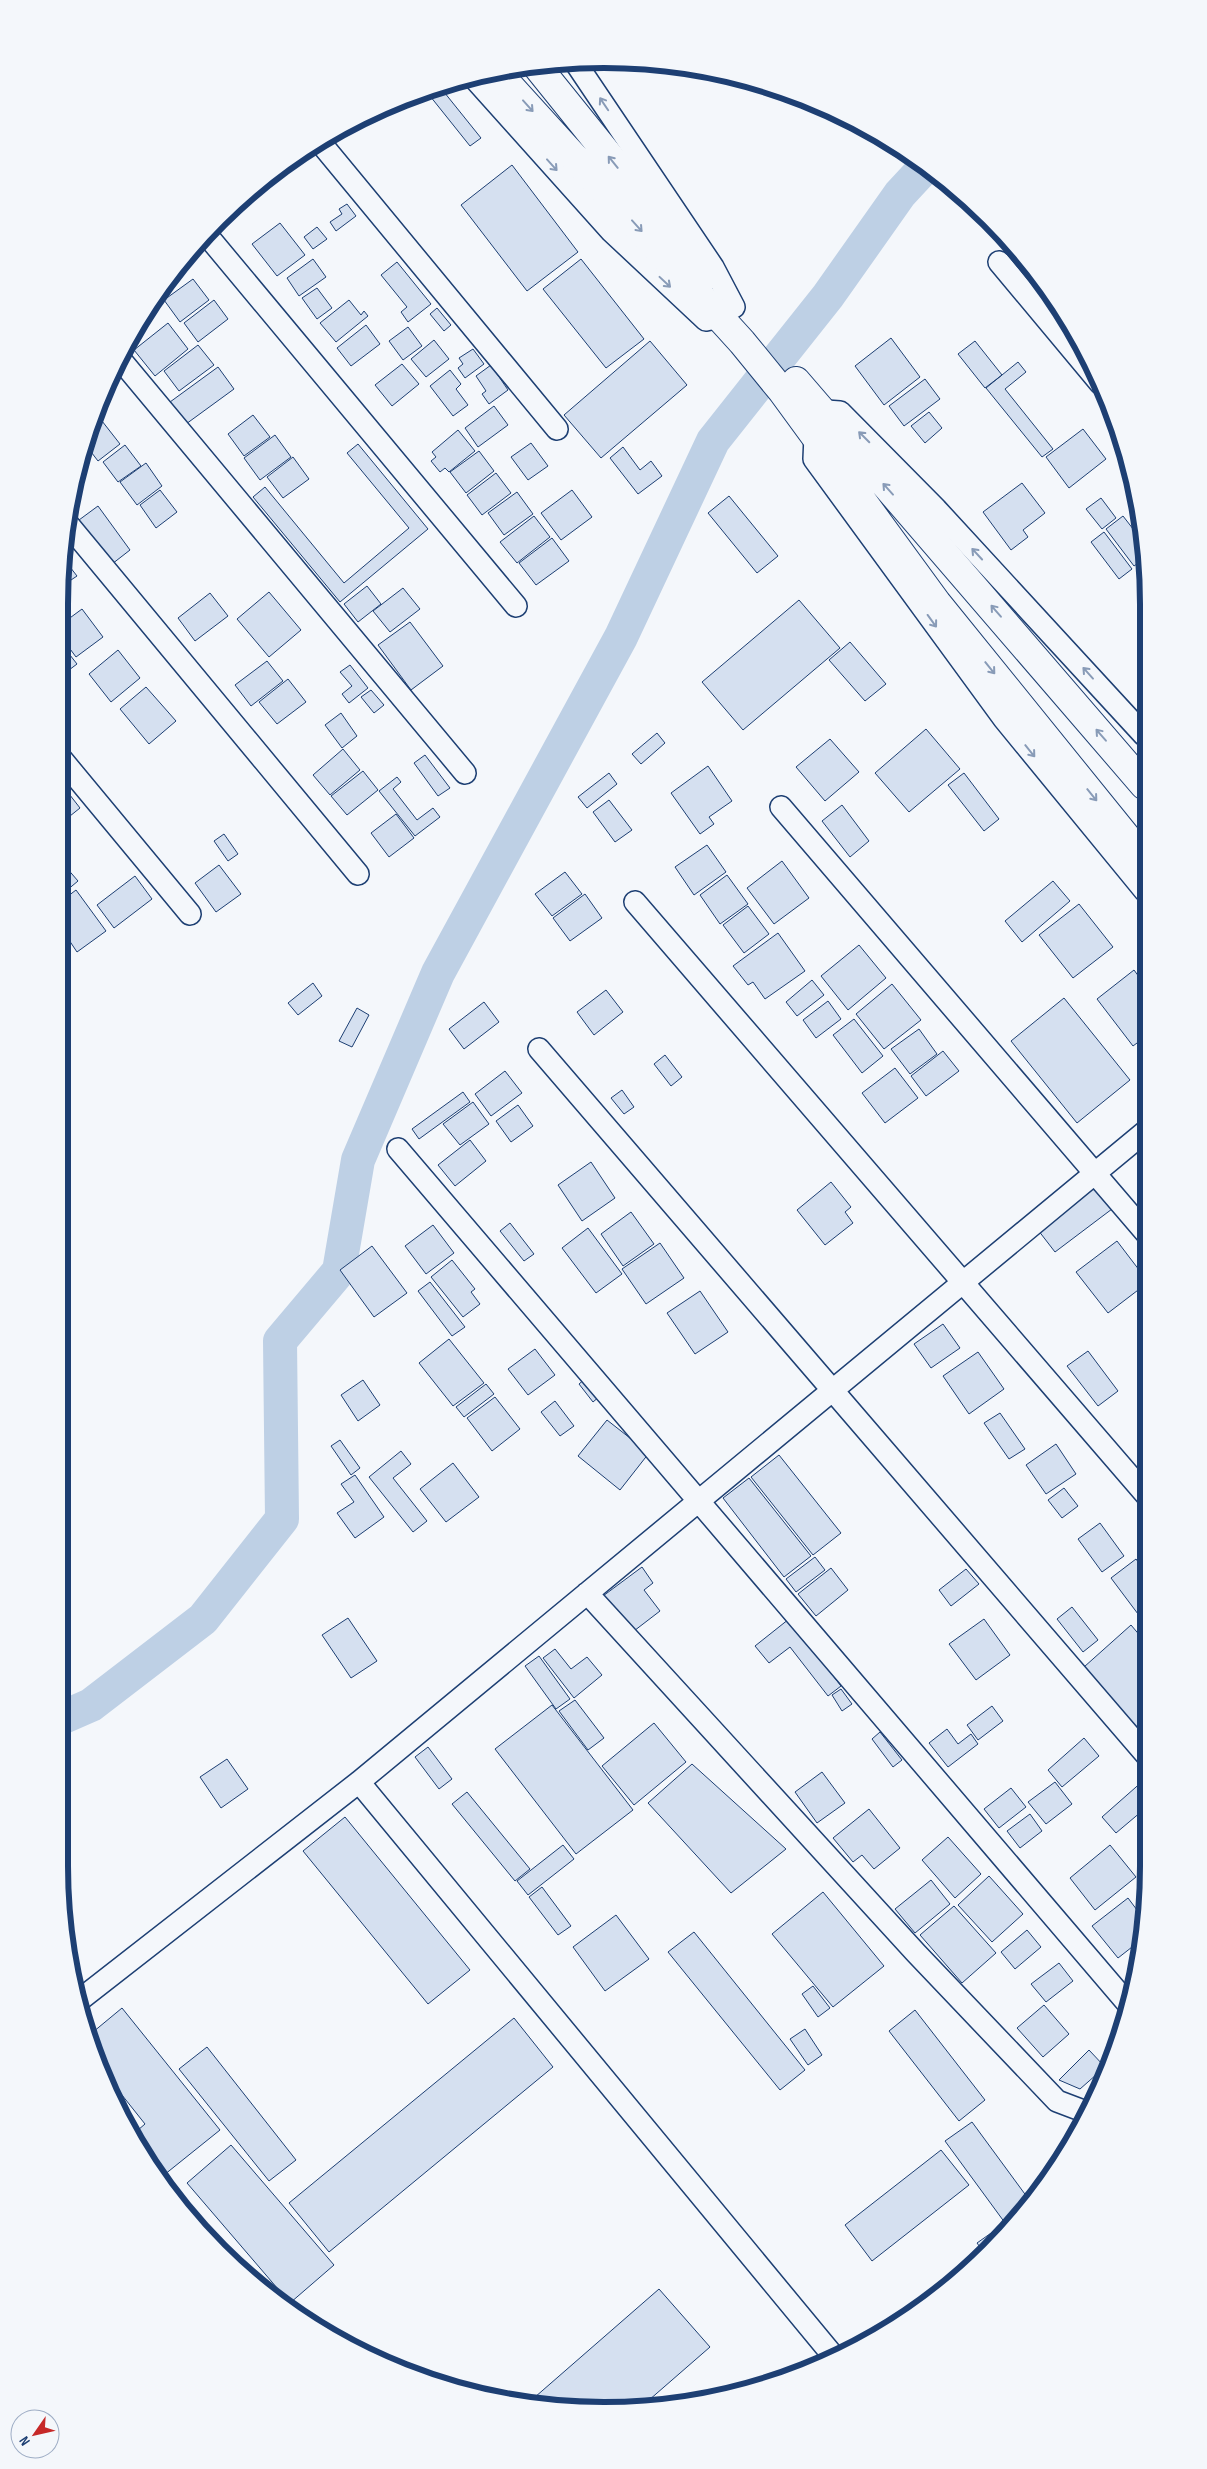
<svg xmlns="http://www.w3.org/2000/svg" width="1207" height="2469" viewBox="0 0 1207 2469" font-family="'Sofia Sans Condensed',sans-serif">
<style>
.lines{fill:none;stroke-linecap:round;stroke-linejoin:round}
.river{stroke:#bed0e5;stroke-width:34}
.building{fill:#d5e0f0;stroke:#1d3f73}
.minor-casing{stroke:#1d3f73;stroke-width:24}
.major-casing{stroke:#1d3f73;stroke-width:30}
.minor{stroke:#f4f7fb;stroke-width:21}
.major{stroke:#f4f7fb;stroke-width:28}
.oneway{stroke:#889bb7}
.rim{fill:none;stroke:#1d3f73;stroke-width:6}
</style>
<rect width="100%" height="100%" fill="#f4f7fb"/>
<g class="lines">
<path class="river" d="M 59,1719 L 91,1705 L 203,1619 L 282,1519 L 280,1341 L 339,1271 L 358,1160 L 438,973 L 621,637 L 713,441 L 828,296 L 900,194 L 926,166"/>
</g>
<path class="building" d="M 440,87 L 481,138 L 470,146 L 426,91 Z
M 512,165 L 578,252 L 527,291 L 461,205 Z
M 347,204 L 356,216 L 336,231 L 330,222 L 342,214 L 339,209 Z
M 280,223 L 305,255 L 277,276 L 252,244 Z
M 317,227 L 327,239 L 313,249 L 304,237 Z
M 313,259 L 326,277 L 299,296 L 287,278 Z
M 581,259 L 644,339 L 606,368 L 543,289 Z
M 397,262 L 431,304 L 408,322 L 401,312 L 407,307 L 381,275 Z
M 193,279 L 209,300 L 180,322 L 164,300 Z
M 317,288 L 332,308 L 317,319 L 302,298 Z
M 155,295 L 161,303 L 142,317 L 151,301 Z
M 214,300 L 228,319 L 198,342 L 184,323 Z
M 349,300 L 361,315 L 364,311 L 368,316 L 336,342 L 320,323 Z
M 437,308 L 451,325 L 444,331 L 430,314 Z
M 168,323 L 188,349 L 155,376 L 134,350 Z
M 366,325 L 380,344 L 351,366 L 337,348 Z
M 408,327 L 422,346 L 403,360 L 389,341 Z
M 891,338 L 920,377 L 884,405 L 855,366 Z
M 434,340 L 449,359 L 426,377 L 411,359 Z
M 650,341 L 687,385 L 601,458 L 564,415 Z
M 975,341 L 1002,375 L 985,388 L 958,354 Z
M 198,345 L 214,365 L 179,391 L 164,371 Z
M 473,349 L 484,364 L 465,378 L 458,368 L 463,364 L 459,358 Z
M 1018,362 L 1026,372 L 1005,389 L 1053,449 L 1042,457 L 986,388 Z
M 402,364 L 419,384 L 392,406 L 375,385 Z
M 491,365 L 508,390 L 489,404 L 482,394 L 486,391 L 476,376 Z
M 218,367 L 234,389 L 186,424 L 170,402 Z
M 450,370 L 461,384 L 456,389 L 468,405 L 453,416 L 430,386 Z
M 925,379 L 940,399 L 904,426 L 889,406 Z
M 494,406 L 508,425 L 478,447 L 465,428 Z
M 929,412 L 942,428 L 925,443 L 911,426 Z
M 253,415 L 270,437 L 244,456 L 228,434 Z
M 102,421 L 120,444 L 98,461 L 85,444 L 89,430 Z
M 1083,429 L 1106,459 L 1069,488 L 1046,457 Z
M 458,430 L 475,451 L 449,472 L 445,468 L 440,472 L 431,461 L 436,457 L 432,452 Z
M 275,435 L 291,457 L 260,480 L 244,458 Z
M 531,443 L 548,466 L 528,480 L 511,457 Z
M 358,444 L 428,529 L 340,602 L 253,497 L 265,487 L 344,583 L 409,528 L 347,453 Z
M 125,445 L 141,466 L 118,482 L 103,462 Z
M 623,447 L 640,470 L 651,461 L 662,476 L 638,494 L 610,458 Z
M 479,451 L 494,471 L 466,493 L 450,472 Z
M 293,457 L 309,479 L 283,498 L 267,477 Z
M 146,463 L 162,486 L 137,505 L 120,482 Z
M 496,473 L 511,493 L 482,515 L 467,495 Z
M 1022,483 L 1045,513 L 1023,530 L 1028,537 L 1011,550 L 983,512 Z
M 160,490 L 177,512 L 156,528 L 140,505 Z
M 572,490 L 592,517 L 561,540 L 541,513 Z
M 517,492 L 533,514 L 504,535 L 488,513 Z
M 729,496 L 778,556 L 757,573 L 708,513 Z
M 1101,498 L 1116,518 L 1102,529 L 1086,509 Z
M 98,506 L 130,550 L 112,564 L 79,520 Z
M 534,516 L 550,537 L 517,563 L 500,542 Z
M 1123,516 L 1144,543 L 1144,559 L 1134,566 L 1106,529 Z
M 1104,532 L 1132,569 L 1119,579 L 1091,542 Z
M 552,538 L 569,561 L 536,585 L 519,563 Z
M 63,558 L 77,576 L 65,584 L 61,579 Z
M 61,584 L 70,596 L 59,604 Z
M 367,586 L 381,604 L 358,622 L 344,604 Z
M 403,588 L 420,609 L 390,632 L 373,611 Z
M 269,592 L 301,630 L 269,657 L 237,619 Z
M 210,593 L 228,616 L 195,641 L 178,618 Z
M 799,600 L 840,648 L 743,730 L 702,682 Z
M 82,609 L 103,637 L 76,657 L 59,634 L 59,626 Z
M 410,622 L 443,666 L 411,690 L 378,645 Z
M 59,641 L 77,664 L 61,676 L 59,672 Z
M 850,642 L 886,684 L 865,701 L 829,660 Z
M 118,650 L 140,678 L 111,702 L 89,674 Z
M 267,661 L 283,681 L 251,706 L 235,685 Z
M 350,665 L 368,688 L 349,703 L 342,694 L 352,686 L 340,672 Z
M 288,679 L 306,702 L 277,724 L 259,702 Z
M 146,687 L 176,721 L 149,744 L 120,709 Z
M 371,690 L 384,705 L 374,713 L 361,697 Z
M 341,713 L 357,736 L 342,748 L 325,725 Z
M 926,729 L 960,769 L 909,812 L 875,773 Z
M 657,733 L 665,743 L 641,764 L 632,754 Z
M 830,739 L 859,772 L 825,801 L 796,767 Z
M 343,749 L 360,770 L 330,795 L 313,775 Z
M 425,755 L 450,788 L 438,796 L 414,763 Z
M 708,766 L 732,801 L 709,817 L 714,824 L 700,834 L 671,793 Z
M 363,771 L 378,790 L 347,815 L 331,796 Z
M 609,773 L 617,784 L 587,808 L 578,797 Z
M 964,773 L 999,819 L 984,831 L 948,785 Z
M 397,777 L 401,782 L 393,789 L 417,820 L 433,808 L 440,817 L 415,836 L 379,791 Z
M 59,781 L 80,808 L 65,820 L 59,812 Z
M 609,800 L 632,830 L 615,842 L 593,812 Z
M 842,805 L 869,841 L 850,857 L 822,821 Z
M 396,814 L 414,838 L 389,857 L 371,833 Z
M 224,834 L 238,854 L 228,861 L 214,841 Z
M 707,845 L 726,872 L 694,895 L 675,867 Z
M 59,859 L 78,881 L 66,891 L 59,882 Z
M 782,861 L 809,898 L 774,924 L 747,888 Z
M 219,865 L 241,894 L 216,912 L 195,883 Z
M 565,872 L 582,894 L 552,916 L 535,894 Z
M 727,875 L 748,904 L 720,924 L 700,895 Z
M 135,876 L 152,899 L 114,928 L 97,905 Z
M 1053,881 L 1070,901 L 1022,942 L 1005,921 Z
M 76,890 L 106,931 L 77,952 L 59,925 L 59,903 Z
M 585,894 L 602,918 L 570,941 L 553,918 Z
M 1079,904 L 1113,947 L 1073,978 L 1039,935 Z
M 748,906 L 769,934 L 744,953 L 723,925 Z
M 778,933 L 805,971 L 765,999 L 753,982 L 748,985 L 733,966 Z
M 859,945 L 886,978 L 848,1010 L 821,976 Z
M 1134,970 L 1145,985 L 1145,1037 L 1133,1046 L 1097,999 Z
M 812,980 L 824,995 L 797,1016 L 786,1002 Z
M 313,983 L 322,996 L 298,1015 L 288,1003 Z
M 892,984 L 921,1020 L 884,1049 L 856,1014 Z
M 606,990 L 623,1012 L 594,1035 L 577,1012 Z
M 1064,998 L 1130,1080 L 1077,1123 L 1011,1041 Z
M 828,1001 L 841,1019 L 816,1038 L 803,1020 Z
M 484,1002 L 499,1022 L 464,1049 L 449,1029 Z
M 357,1008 L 369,1015 L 352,1047 L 339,1041 Z
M 854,1019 L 883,1056 L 862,1073 L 833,1035 Z
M 919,1029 L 937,1054 L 910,1074 L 891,1049 Z
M 943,1051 L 959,1071 L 926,1096 L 911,1076 Z
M 665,1055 L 682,1077 L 671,1086 L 654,1064 Z
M 895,1068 L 918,1098 L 885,1123 L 862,1093 Z
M 505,1071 L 522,1093 L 491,1116 L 475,1094 Z
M 622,1090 L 634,1107 L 624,1114 L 611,1098 Z
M 463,1092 L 470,1102 L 419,1139 L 412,1129 Z
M 473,1102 L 489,1124 L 460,1145 L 443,1124 Z
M 518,1105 L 533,1126 L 511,1142 L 496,1121 Z
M 470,1140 L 486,1161 L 455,1186 L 438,1165 Z
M 591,1162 L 615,1198 L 582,1221 L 558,1185 Z
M 831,1182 L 851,1207 L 845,1212 L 853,1223 L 825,1245 L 797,1210 Z
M 1095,1187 L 1112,1209 L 1055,1252 L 1038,1230 Z
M 631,1212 L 654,1244 L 623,1266 L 601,1234 Z
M 510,1223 L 534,1254 L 524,1261 L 500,1231 Z
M 433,1225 L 454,1253 L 426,1274 L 405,1246 Z
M 588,1228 L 622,1274 L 596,1293 L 562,1248 Z
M 1117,1241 L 1146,1279 L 1146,1284 L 1108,1313 L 1076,1272 Z
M 660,1243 L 684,1278 L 646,1304 L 622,1269 Z
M 372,1246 L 407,1293 L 374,1317 L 340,1270 Z
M 452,1260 L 475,1289 L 471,1292 L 480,1304 L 463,1317 L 431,1277 Z
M 430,1282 L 465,1327 L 452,1336 L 418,1291 Z
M 700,1291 L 728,1332 L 695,1354 L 667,1313 Z
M 943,1324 L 960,1348 L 931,1368 L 914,1344 Z
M 449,1339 L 484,1383 L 453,1406 L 419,1363 Z
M 535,1349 L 555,1375 L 528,1395 L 508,1369 Z
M 1088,1351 L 1118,1391 L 1098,1406 L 1067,1366 Z
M 978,1352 L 1004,1389 L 969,1414 L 943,1376 Z
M 586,1378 L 600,1396 L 593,1402 L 579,1384 Z
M 363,1380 L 380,1405 L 358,1421 L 341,1395 Z
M 486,1384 L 494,1394 L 464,1417 L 456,1407 Z
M 495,1397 L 520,1429 L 492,1451 L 467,1418 Z
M 555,1401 L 574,1426 L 560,1436 L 541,1412 Z
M 1000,1413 L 1025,1449 L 1009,1459 L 984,1423 Z
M 607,1420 L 649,1453 L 620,1490 L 578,1456 Z
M 340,1440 L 360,1468 L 351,1475 L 331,1446 Z
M 1056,1444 L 1076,1474 L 1046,1494 L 1026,1465 Z
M 401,1451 L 411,1464 L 393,1478 L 427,1521 L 413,1532 L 369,1477 Z
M 779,1455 L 841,1533 L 813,1555 L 751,1477 Z
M 453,1463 L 479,1497 L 446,1522 L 420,1489 Z
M 355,1475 L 384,1517 L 355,1538 L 337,1513 L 354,1502 L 341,1484 Z
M 749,1478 L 811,1556 L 784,1577 L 723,1498 Z
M 1064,1488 L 1078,1506 L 1062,1518 L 1048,1500 Z
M 1100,1523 L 1124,1556 L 1102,1572 L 1078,1539 Z
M 815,1557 L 825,1570 L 796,1592 L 786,1579 Z
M 1136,1559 L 1147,1574 L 1147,1607 L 1138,1614 L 1111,1578 Z
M 642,1567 L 653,1583 L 644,1590 L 660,1611 L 630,1634 L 603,1596 Z
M 831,1568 L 848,1590 L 816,1616 L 798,1594 Z
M 966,1569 L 979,1584 L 951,1606 L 939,1590 Z
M 1072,1607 L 1098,1640 L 1083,1652 L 1057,1619 Z
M 348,1618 L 377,1661 L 351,1678 L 322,1635 Z
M 789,1619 L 841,1686 L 828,1696 L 790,1647 L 769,1663 L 755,1646 Z
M 984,1619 L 1010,1655 L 976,1680 L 949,1644 Z
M 1131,1625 L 1147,1644 L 1147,1739 L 1084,1667 Z
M 555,1649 L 571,1669 L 587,1657 L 602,1675 L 574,1698 L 543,1658 Z
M 539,1656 L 570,1699 L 556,1709 L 525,1666 Z
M 841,1689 L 852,1704 L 842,1711 L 832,1695 Z
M 575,1700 L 604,1738 L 588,1750 L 559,1711 Z
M 552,1705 L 633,1810 L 576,1854 L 495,1749 Z
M 992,1706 L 1003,1721 L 978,1740 L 967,1725 Z
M 654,1723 L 686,1762 L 634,1805 L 602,1766 Z
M 947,1729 L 958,1744 L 971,1734 L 978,1744 L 948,1767 L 929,1743 Z
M 880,1732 L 902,1760 L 893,1767 L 872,1739 Z
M 1084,1738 L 1099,1756 L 1062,1787 L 1048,1770 Z
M 428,1747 L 452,1779 L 439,1789 L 415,1757 Z
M 227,1759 L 248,1789 L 221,1808 L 200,1777 Z
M 692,1764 L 786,1849 L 731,1893 L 648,1803 Z
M 822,1772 L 845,1803 L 817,1823 L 795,1792 Z
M 1144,1780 L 1148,1785 L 1148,1806 L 1116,1833 L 1102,1817 Z
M 1055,1782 L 1072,1804 L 1046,1824 L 1028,1802 Z
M 1011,1788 L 1026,1807 L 999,1828 L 984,1809 Z
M 467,1792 L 530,1869 L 515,1881 L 452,1804 Z
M 869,1809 L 900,1848 L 874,1869 L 862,1855 L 853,1862 L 833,1838 Z
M 1030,1814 L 1042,1831 L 1020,1848 L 1007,1831 Z
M 345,1817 L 470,1970 L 428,2004 L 303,1851 Z
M 948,1837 L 981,1874 L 955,1898 L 922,1860 Z
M 563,1845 L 574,1859 L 528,1895 L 517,1881 Z
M 1110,1845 L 1136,1877 L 1095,1910 L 1070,1878 Z
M 989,1876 L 1023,1914 L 992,1942 L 958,1905 Z
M 931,1880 L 950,1904 L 915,1933 L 895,1909 Z
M 542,1887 L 571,1926 L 558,1935 L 529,1897 Z
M 823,1892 L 884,1966 L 833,2007 L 772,1934 Z
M 1128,1898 L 1143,1918 L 1141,1940 L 1118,1958 L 1092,1926 Z
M 954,1906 L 996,1953 L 962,1983 L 920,1935 Z
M 616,1915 L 649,1959 L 605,1991 L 573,1947 Z
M 1027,1930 L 1041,1947 L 1015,1969 L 1001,1952 Z
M 694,1932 L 805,2070 L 780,2090 L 668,1952 Z
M 1059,1963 L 1073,1981 L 1046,2002 L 1031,1984 Z
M 813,1986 L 830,2008 L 818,2017 L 802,1994 Z
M 1044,2005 L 1069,2034 L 1043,2057 L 1017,2028 Z
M 122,2008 L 220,2130 L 159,2179 L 131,2136 L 145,2124 L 114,2085 L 109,2089 L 87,2037 Z
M 915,2010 L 985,2100 L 959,2121 L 889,2031 Z
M 514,2018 L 553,2067 L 329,2252 L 289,2203 Z
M 805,2029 L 822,2055 L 808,2065 L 790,2039 Z
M 207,2047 L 296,2160 L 269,2181 L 179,2069 Z
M 1089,2050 L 1105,2067 L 1080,2089 L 1059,2080 Z
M 972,2122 L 1030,2201 L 1008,2227 L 945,2141 Z
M 231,2145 L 334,2265 L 290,2303 L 187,2183 Z
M 941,2150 L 969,2185 L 872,2261 L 845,2225 Z
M 994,2231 L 999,2238 L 985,2254 L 977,2243 Z
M 659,2289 L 710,2347 L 641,2407 L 568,2409 L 527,2404 Z"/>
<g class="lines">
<g class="minor-casing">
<path id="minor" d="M 575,62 L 713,267 L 734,307
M 473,77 L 611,231 L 706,320 L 715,318
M 319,141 L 557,429
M 206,234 L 516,606
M 999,262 L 1100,383
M 120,359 L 465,773
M 826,411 L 840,412 L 936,509 L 1144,735
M 815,436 L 814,459 L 1004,719 L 1145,891
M 67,523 L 358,874
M 59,756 L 190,914
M 781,807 L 1146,1233
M 635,902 L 1147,1496
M 539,1049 L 1148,1757
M 398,1149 L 1128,2004
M 587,1593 L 916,1953 L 1057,2101 L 1086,2112
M 359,1782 L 835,2358
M 77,2002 L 359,1782 L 1146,1131"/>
</g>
<g class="major-casing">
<path id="major" d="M 536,65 L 706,276
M 495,70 L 742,342 L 782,391 L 937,603 L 1145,860
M 796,381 L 1144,785"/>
</g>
<use href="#minor" class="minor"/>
<use href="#major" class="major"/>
</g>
<defs><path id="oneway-shaft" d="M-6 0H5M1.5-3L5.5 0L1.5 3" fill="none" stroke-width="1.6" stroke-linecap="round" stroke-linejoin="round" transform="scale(1.25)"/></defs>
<g class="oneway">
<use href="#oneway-shaft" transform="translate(604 104) rotate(-124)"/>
<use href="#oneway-shaft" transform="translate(528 106) rotate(48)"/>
<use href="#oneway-shaft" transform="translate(613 162) rotate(-129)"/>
<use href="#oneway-shaft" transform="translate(552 165) rotate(48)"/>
<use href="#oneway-shaft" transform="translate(637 226) rotate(48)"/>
<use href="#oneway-shaft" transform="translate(665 282) rotate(43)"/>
<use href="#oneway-shaft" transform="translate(864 437) rotate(-135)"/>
<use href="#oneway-shaft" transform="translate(888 489) rotate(-132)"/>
<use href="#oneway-shaft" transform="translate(977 554) rotate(-133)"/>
<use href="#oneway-shaft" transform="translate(996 611) rotate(-131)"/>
<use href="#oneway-shaft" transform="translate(932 621) rotate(54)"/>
<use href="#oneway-shaft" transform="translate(990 668) rotate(51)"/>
<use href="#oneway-shaft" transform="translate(1088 673) rotate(-132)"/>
<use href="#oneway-shaft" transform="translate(1101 735) rotate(-131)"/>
<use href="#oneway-shaft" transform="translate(1030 751) rotate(51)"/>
<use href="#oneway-shaft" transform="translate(1092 795) rotate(51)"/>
</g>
<path d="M0 0H1207V2469H0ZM604 68H604A536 536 0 0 1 1140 604V1866A536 536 0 0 1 604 2402H604A536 536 0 0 1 68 1866V604A536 536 0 0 1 604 68Z" fill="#f4f7fb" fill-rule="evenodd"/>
<path class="rim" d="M604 68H604A536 536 0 0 1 1140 604V1866A536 536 0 0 1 604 2402H604A536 536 0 0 1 68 1866V604A536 536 0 0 1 604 68Z"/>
<g transform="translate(35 2434) rotate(236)"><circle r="24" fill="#f4f7fb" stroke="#9eadc5"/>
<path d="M0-4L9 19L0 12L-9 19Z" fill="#c62828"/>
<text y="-8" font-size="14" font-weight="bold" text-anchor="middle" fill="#1d3f73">N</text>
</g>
</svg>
